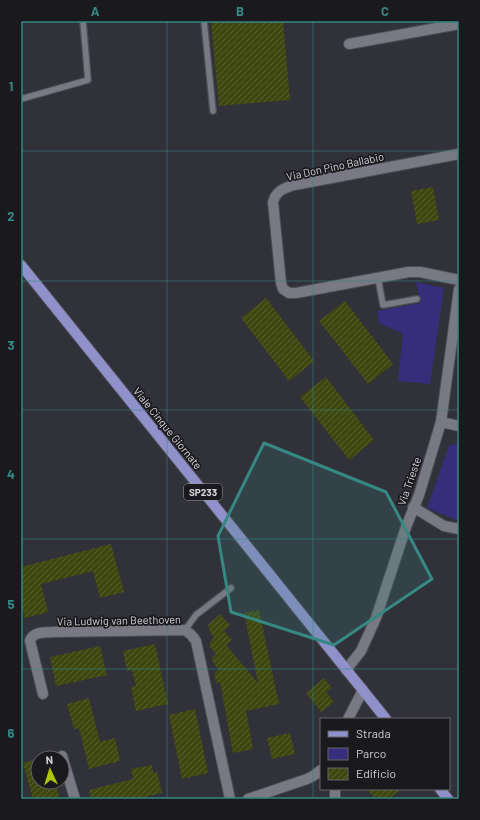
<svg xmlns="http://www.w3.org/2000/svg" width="480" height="820" viewBox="0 0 480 820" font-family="Barlow,sans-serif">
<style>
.green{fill:#372e7b}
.building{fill:url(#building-hatch)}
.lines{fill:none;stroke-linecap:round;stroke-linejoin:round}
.lane-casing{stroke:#4d4d54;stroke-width:8}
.street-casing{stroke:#4d4d54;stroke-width:12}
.primary-casing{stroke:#4d4d54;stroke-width:12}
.lane{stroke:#797983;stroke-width:5.5}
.street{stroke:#797983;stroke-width:10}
.primary{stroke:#9090ca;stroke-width:10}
.marked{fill:#368883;fill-opacity:0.2;stroke:#368883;stroke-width:3;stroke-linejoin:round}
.grid{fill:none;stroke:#368883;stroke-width:1;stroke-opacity:0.55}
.labels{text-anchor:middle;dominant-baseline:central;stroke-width:3.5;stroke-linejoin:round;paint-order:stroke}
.shield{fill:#1a1a1e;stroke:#9b9ba0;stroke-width:1}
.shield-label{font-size:10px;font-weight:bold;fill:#d2d2d8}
.street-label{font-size:11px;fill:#d2d2d8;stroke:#1a1a1e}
.neatline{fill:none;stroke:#368883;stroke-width:1.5}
.grid-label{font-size:13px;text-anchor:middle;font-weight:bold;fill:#368883}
</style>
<defs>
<pattern id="building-hatch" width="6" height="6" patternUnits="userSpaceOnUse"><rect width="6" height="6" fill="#3e470f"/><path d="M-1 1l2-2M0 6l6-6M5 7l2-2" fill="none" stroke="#596131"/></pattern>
</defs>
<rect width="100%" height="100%" fill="#31313a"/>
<path class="green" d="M 416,282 L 444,288 L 430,384 L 398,381 L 403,334 L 379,323 L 377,311 L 420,303 Z
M 457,443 L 459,444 L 459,521 L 427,508 L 449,446 Z"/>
<path class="building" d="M 211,21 L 283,21 L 290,100 L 219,106 Z
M 433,187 L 439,220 L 417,224 L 411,191 Z
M 266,298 L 314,361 L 289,381 L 241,318 Z
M 345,301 L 393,364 L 368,384 L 319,321 Z
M 326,377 L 374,440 L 349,460 L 300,397 Z
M 111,544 L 124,592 L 100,598 L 93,571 L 41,584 L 48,612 L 25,618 L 21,602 L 21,567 Z
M 259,610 L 279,704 L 246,711 L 253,749 L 233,753 L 220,682 L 216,683 L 214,674 L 219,669 L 214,664 L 212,658 L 216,654 L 210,647 L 210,642 L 214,638 L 210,632 L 208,625 L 220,614 L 230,625 L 224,631 L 232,640 L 226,645 L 258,683 L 244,613 Z
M 155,644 L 168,704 L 136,711 L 131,687 L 136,686 L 132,670 L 127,671 L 123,651 Z
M 100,646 L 107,675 L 56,686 L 50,657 Z
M 324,678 L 332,688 L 326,692 L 334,702 L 321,712 L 306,693 Z
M 89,698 L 100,742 L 115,738 L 120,761 L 89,769 L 79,728 L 74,729 L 67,704 Z
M 195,709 L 208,773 L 182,779 L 169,715 Z
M 290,733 L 295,754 L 272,759 L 267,738 Z
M 38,759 L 38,782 L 55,782 L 60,799 L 33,799 L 23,763 Z
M 152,765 L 153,773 L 157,772 L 162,793 L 137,799 L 91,799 L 89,790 L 133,779 L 131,769 Z
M 367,789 L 401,789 L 389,799 L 375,799 Z"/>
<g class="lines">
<g class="lane-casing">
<path id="lane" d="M 204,21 L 213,111
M 21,99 L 88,80 L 83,21
M 378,278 L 383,305 L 417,299
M 185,630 L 196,615 L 231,588"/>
</g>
<g class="street-casing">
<path id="street" d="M 349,44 L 459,24
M 459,154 L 294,185 C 284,188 276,191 273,202 L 281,283 L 283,289 L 289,293 L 296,293 L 409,272 L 420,272 L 459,280
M 441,422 L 459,426
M 413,507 L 444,526 L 459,529
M 346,670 L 361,651 L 376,618 L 406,527 L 419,495 L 441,422 L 459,289
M 43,694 L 30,641 C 33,631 45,633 53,632 L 185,630 C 190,633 193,636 196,641 L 230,799
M 348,719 L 363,690
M 62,756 L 75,799
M 248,799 L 307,779 L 313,776 L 321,770
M 335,799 L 335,789"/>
</g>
<g class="primary-casing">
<path id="primary" d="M 21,265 L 386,719
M 440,789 L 448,799"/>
</g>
<use href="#lane" class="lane"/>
<use href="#street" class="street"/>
<use href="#primary" class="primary"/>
</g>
<path class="marked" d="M 264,443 L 386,492 L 432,579 L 334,645 L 231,612 L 218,536 Z"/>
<path class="grid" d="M 167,21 L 167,799M 313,21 L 313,799M 21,151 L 459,151M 21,281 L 459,281M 21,410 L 459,410M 21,539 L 459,539M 21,669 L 459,669"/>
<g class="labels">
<rect class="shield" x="184" y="484" width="38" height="16" rx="3"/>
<g class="shield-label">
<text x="203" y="492">SP233</text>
</g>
<g class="street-label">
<text transform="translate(335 166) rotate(-12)">Via Don Pino Ballabio</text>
<text transform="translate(168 428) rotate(51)">Viale Cinque Giornate</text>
<text transform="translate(409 481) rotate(-71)">Via Trieste</text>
<text transform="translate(119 620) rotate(-1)">Via Ludwig van Beethoven</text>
</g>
</g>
<rect width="480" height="820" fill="none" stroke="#1a1a1e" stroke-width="44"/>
<rect x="320" y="718" width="130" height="72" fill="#1a1a1e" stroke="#646468"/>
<rect x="328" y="731" width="20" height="6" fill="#9090ca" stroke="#646468"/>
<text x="356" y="738" font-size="12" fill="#d2d2d8">Strada</text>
<rect x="328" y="748" width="20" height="12" fill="#372e7b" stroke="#646468"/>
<text x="356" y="758" font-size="12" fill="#d2d2d8">Parco</text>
<rect x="328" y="768" width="20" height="12" fill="url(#building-hatch)" stroke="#646468"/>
<text x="356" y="778" font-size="12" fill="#d2d2d8">Edificio</text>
<g transform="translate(50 770) rotate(356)"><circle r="19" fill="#1a1a1e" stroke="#646468"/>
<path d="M0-3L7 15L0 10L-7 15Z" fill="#adc60d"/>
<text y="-6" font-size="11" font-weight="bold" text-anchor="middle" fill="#d2d2d8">N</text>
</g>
<rect x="22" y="22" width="436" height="776" class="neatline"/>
<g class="grid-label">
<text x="95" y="16">A</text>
<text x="240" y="16">B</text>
<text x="385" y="16">C</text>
<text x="11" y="91">1</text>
<text x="11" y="221">2</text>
<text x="11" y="350">3</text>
<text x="11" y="479">4</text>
<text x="11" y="609">5</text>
<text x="11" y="738">6</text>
</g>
</svg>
